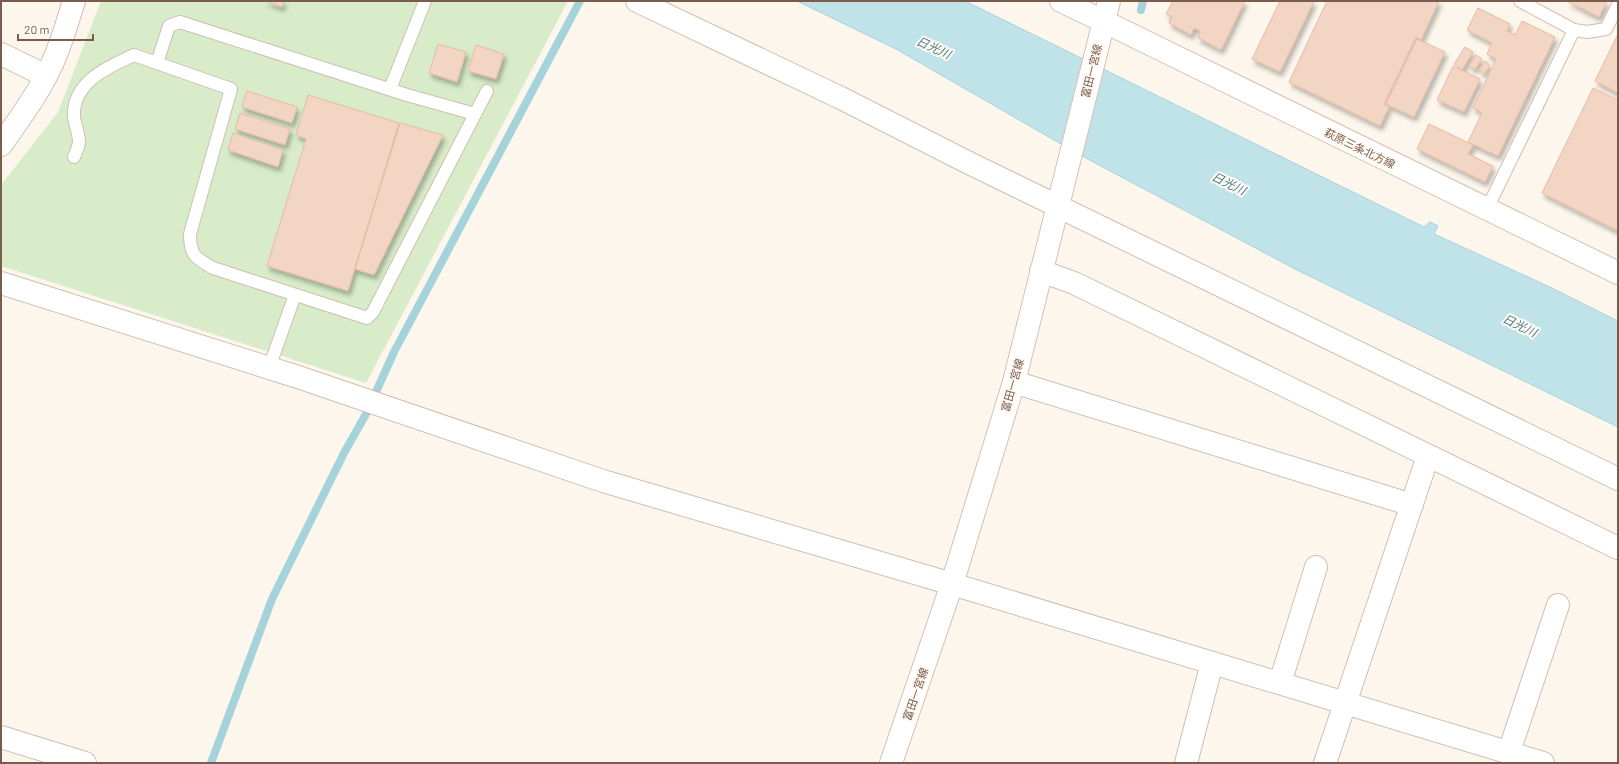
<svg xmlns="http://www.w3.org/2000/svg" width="1619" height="764" viewBox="0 0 1619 764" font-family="Barlow,'Noto Sans JP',sans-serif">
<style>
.green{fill:#d8ecc9}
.water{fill:#bfe3e8;stroke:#a5d3da}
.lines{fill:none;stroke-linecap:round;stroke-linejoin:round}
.stream{stroke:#a5d3da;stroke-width:8}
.building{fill:#f3d5c3;stroke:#e6bba3;filter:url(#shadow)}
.service-casing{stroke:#d1beb0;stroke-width:14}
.minor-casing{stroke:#d1beb0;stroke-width:24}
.tertiary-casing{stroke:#d1beb0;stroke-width:24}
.secondary-casing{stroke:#d6c0b0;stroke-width:24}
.service{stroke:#fff;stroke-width:12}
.minor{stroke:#fff;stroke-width:22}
.tertiary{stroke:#fff;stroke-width:22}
.secondary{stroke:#fff;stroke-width:22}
.labels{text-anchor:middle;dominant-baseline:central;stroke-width:4;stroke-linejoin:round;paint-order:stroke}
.street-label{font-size:11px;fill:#7a5c4d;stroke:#fffaf3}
.water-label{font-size:12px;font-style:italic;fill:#437c86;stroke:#fffaf3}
</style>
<defs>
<filter id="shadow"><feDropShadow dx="2.5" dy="4.5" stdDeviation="2" flood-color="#0004"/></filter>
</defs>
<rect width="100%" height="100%" fill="#fdf6ec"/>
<path class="green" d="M 101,1 L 568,1 L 366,383 L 1,266 L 1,185 L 58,112 Z"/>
<path class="water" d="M 797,1 L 965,1 L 1424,227 L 1430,222 L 1438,226 L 1434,234 L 1552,288 L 1618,321 L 1618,427 L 1297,270 L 1080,155 L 896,49 Z"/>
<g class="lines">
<path class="stream" d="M 1141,10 L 1143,1
M 211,763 L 272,599 L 344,453 L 366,414 L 394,352 L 580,1"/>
</g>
<path class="building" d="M 265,1 L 284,1 L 282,7 Z
M 1173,1 L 1245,1 L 1221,50 L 1198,38 L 1200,31 L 1194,28 L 1191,35 L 1169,23 L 1172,17 L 1166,14 Z
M 1280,1 L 1314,1 L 1280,72 L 1252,59 Z
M 1327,1 L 1439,1 L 1421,40 L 1416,37 L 1384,104 L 1389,107 L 1380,126 L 1289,82 Z
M 1567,1 L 1607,1 L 1599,17 Z
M 1478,8 L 1510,24 L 1507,31 L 1515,35 L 1522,21 L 1555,37 L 1498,156 L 1468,142 L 1482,113 L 1473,108 L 1496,59 L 1487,54 L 1492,43 L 1467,30 Z
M 1618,34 L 1618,93 L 1595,81 Z
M 1417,39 L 1445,52 L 1414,117 L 1386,104 Z
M 438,44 L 466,52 L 457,82 L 429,73 Z
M 476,45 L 504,54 L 496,79 L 468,71 Z
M 1465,47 L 1473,52 L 1462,70 L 1454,64 Z
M 1476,55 L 1482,59 L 1475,69 L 1469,66 Z
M 1485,61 L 1490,65 L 1485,74 L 1479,70 Z
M 1453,66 L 1480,79 L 1464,112 L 1437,100 Z
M 1593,88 L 1618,100 L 1618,231 L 1542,193 Z
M 247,91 L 297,107 L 292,123 L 242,107 Z
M 308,95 L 399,123 L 348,291 L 267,266 L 306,139 L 296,135 Z
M 240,113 L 290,129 L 285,145 L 235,129 Z
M 400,123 L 443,135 L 374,275 L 355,269 Z
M 1429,124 L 1473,145 L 1468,154 L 1493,166 L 1485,182 L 1417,149 Z
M 233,133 L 283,150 L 278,167 L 228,150 Z"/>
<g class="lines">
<g class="service-casing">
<path id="service" d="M 1520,1 L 1574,30
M 157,63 L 169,26 L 180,22 L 407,95 L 475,114
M 390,89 L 425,1
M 74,157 C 76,152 79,146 79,142 C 79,134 75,125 74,117 C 72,82 108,67 134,55 L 231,89 L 190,234 C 190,255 195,258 213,268 L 367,318 L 373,312 L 487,91
M 1487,209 L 1574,30 L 1587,32 L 1606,29 L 1618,5
M 269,368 L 295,295"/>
</g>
<g class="minor-casing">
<path id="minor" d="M 637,1 L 841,98 L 969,163 L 1618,479
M 1,54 L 46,76
M 1041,271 L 1074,283 L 1618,548
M 1,283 L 301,378 L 603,481 L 952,584
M 1014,382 L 1412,505
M 1280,683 L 1316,567
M 1,737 L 85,763
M 1509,752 L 1558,605
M 1186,763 L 1212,663
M 1325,763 L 1428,456"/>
</g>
<g class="tertiary-casing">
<path id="tertiary" d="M 1061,1 L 1103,21
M 1,145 C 17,122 34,100 46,76 C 59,52 66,26 74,1
M 952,584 L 1543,763"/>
</g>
<g class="secondary-casing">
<path id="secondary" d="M 1103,21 L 1618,273
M 891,763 L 952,584 L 1014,382 L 1109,1"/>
</g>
<use href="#service" class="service"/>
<use href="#minor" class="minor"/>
<use href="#tertiary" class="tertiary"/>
<use href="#secondary" class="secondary"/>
</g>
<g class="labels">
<g class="street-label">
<text transform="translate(1091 71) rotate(-76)">富田一宮線</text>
<text transform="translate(1360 148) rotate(26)">萩原三条北方線</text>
<text transform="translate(1012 385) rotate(-74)">富田一宮線</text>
<text transform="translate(915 694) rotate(-71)">富田一宮線</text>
</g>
<g class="water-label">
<text transform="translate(934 47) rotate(25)">日光川</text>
<text transform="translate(1229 183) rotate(26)">日光川</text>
<text transform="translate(1520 325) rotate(26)">日光川</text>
</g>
</g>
<rect width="1619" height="764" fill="none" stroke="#7a5c4d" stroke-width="4"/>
<path d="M18 34v6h75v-6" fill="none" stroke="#7a5c4d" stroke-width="2"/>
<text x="24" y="34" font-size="12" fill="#7a5c4d" stroke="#fffaf3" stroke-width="3" paint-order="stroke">20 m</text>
</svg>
